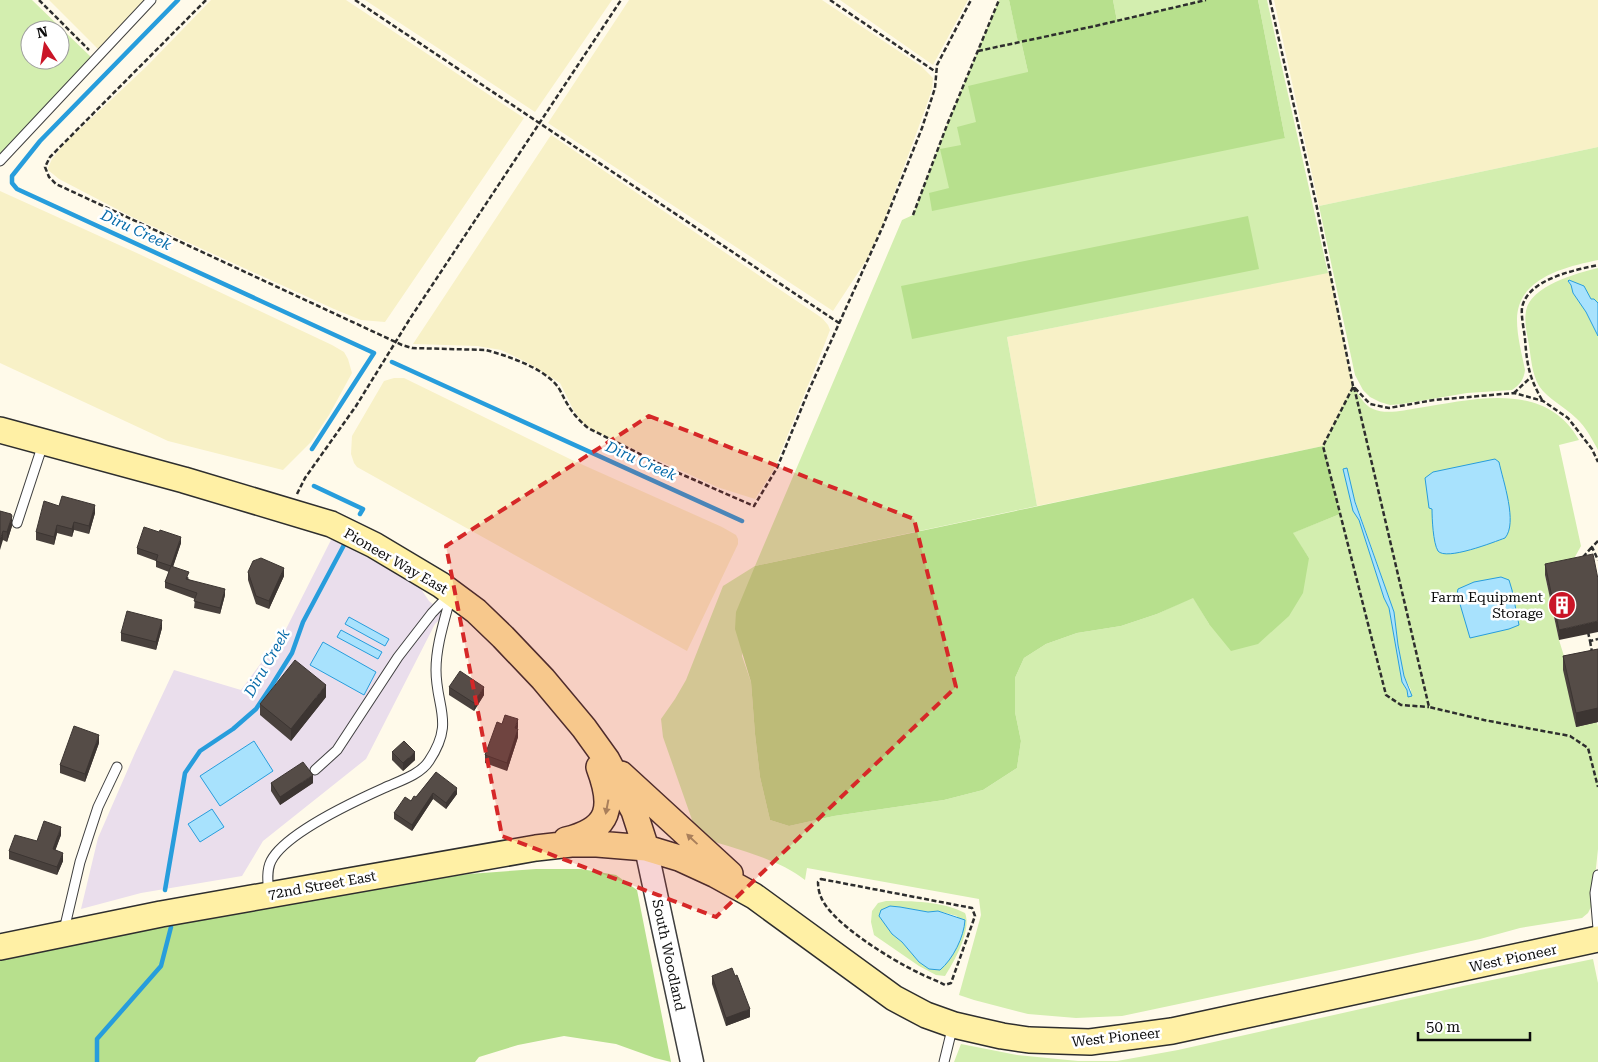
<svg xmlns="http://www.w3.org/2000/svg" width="1598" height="1062" viewBox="0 0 1598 1062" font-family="'Roboto Serif',serif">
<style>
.industrial{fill:#eadeec}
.farmland{fill:#f8f1c7}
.green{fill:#d3eeaf;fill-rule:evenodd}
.forest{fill:#b7e08d}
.water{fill:#a8e2fd;stroke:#279ddc}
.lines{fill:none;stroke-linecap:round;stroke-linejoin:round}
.stream{stroke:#279ddc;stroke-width:4.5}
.service-casing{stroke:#3f3f3f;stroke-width:11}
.tertiary-casing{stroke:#3f3f3f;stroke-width:25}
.secondary-casing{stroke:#2e2e2e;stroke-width:28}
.path{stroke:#2e2e2e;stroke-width:2.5;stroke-dasharray:5 2.5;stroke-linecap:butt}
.service{stroke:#fff;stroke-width:9}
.tertiary{stroke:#fff;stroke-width:22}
.secondary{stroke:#fff0a5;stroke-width:25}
.wall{fill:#49413d}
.shaded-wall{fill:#3c3532}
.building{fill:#554c47;stroke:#3c3532}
.oneway{fill:#9e9568}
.marked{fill:#d62828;fill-opacity:0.2;stroke:#d62828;stroke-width:4;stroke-dasharray:10 6;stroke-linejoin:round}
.labels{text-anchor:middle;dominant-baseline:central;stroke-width:5;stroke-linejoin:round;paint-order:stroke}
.street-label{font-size:14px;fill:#0c0c0c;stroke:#fff}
.poi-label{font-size:14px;fill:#0c0c0c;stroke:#fff;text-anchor:end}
.water-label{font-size:15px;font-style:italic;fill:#086caa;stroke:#fff}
</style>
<rect width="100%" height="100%" fill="#fffaea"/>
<path class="industrial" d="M 332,538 L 403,577 L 421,589 L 429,601 L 446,614 L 435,624 L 366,759 L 263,841 L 242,876 L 141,893 L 81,909 L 98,838 L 135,753 L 174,670 L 241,690 L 286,629 Z"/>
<path class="farmland" d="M 49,0 L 145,0 L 98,49 Z
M 211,0 L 346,0 L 524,118 L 385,322 L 361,320 L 334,309 L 132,217 L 59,179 L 48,170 L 48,168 L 52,159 L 65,143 L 147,66 Z
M 365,0 L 612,0 L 535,112 Z
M 629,0 L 822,0 L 921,66 L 933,78 L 932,89 L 926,107 L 883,224 L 867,259 L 833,311 L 548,123 Z
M 840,0 L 968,0 L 933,65 Z
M 1274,0 L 1598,0 L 1598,147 L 1319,206 Z
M 551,135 L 822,318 L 828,325 L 830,330 L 820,356 L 773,471 L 755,499 L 717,487 L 594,431 L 583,423 L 574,411 L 560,383 L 528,363 L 501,350 L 477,346 L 413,344 Z
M 0,191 L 139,254 L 332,345 L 344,352 L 348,359 L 352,373 L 329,415 L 311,442 L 283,470 L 168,441 L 0,363 Z
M 1330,272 L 1353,386 L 1323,446 L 1037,506 L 1007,337 Z
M 394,378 L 404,378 L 572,460 L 722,527 L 736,535 L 738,539 L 738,544 L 687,651 L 357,467 L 354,463 L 351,454 L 352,436 L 384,381 Z"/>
<path class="green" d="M 0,0 L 32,0 L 91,57 L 0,154 ZM 30,30 L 60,30 L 60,60 L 30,60 Z
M 999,0 L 1009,0 L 1018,41 L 1021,41 L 1028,72 L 1285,138 L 1258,0 L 1267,0 L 1328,273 L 1007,337 L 1037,506 L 755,566 L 742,656 L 751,682 L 755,734 L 760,777 L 770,820 L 789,826 L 834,816 L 944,800 L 983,790 L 1017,768 L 1021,741 L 1015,712 L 1015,678 L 1024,658 L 1046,644 L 1077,633 L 1121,626 L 1157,614 L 1193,597 L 1209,624 L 1309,558 L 1292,533 L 1340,514 L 1323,446 L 1353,386 C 1359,394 1363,405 1373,409 C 1386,415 1405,410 1418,408 C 1474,399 1545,380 1579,440 L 1559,445 L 1581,546 L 1571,564 L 1545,575 L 1559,640 L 1568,669 L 1576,727 L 1597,722 L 1598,726 L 1598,849 L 1592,905 L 1588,913 L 1582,918 L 1520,928 L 1480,939 L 1349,968 L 1122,1016 L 1076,1018 L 1028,1014 L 974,1000 L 959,995 L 981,915 L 979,899 L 807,868 L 805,880 C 779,859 731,847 698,837 L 663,737 L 661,719 L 675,699 L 686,680 L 723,586 L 755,566 L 902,220 L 913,215 L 947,125 ZM 1351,489 L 1394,612 L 1398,645 L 1404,676 L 1411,690 L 1408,697 L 1407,690 L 1402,682 L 1389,608 L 1384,598 L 1359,520 L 1353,511 Z
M 1113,0 L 1207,0 L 1117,21 Z
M 1598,147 L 1598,260 C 1565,267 1517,278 1517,320 C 1517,337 1522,354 1525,370 C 1524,379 1520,385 1512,390 L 1467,393 L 1402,404 L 1390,405 L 1380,402 L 1370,397 L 1363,390 L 1355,375 L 1319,206 Z
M 1598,268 L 1598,303 L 1594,299 L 1591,299 L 1584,286 L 1568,282 L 1571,285 L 1573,293 L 1586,312 L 1598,336 L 1598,450 C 1592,439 1586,427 1576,418 C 1565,407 1548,399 1539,386 C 1532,374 1531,358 1529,345 C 1527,334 1524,322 1526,311 C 1530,286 1577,273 1598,268 Z
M 886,901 C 912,901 942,901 965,913 C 972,930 954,962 945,976 L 936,975 L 919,966 L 874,935 L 871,922 L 872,911 L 878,903 ZM 890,906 L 900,907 L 928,912 L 938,911 L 957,916 L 960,938 L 956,948 L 919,962 L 902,942 L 892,934 L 879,916 Z
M 1593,959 L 1598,983 L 1598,1062 L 954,1062 L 961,1044 L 1017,1055 L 1078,1061 L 1117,1061 L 1178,1050 L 1463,986 Z"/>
<path class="forest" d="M 1009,0 L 1113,0 L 1117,21 L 1206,0 L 1258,0 L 1285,138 L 932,211 L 929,193 L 949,188 L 940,149 L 961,145 L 957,127 L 976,122 L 968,86 L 1028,72 L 1021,41 L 1018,42 Z
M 1248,216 L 1259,269 L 912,339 L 901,286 Z
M 1323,446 L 1340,514 L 1293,533 L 1309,558 L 1303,593 L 1289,616 L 1258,644 L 1231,651 L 1209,624 L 1193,598 L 1157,614 L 1121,626 L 1077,633 L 1046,644 L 1024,658 L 1015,678 L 1015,712 L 1021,741 L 1017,768 L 983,790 L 944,800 L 834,816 L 789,826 L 770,820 L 760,777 L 755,734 L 751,682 L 735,629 L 736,612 L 755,566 Z
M 536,869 L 581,869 L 616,875 L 637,890 L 671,1062 L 655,1058 L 616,1044 L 564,1036 L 518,1045 L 479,1057 L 475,1062 L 0,1062 L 0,958 L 326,895 L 469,874 Z"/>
<path class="water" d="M 1569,280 L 1584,286 L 1591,299 L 1594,299 L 1598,303 L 1598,336 L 1586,312 L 1573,293 L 1571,285 L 1568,281 Z
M 1495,459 L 1499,462 C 1503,481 1518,523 1505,538 C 1494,542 1446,561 1438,551 C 1433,543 1432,518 1432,509 L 1429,508 L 1425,478 L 1433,472 Z
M 1347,468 L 1355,502 L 1394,612 L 1398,645 L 1404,676 L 1412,696 L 1408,697 L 1407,690 L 1402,682 L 1389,608 L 1384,598 L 1359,520 L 1353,511 L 1343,469 Z
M 1501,577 L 1509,580 L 1512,590 L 1519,625 L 1509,629 L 1470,638 L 1457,594 L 1458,589 L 1474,582 Z
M 349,617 L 389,639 L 385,646 L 345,624 Z
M 341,630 L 382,652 L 378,659 L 337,637 Z
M 323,642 L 376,672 L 364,695 L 310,665 Z
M 254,741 L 273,771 L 220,806 L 200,776 Z
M 212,809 L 224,827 L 200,842 L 188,824 Z
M 890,906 L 900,907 L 928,912 L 938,911 L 965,920 C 964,937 953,959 940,970 L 929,969 L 919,962 L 902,942 L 892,934 L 879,916 L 881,910 Z"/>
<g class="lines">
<path class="stream" d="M 178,0 L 40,141 L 12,176 L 12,183 L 17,189 L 374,353 L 312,449
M 392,362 L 742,521
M 314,486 L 363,509 L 360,514
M 165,890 L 185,773 L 200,751 L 233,729 L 256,709 L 272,685 L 292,653 L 303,622 L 344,545
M 97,1062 L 97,1039 L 161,966 L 171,927"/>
<g class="service-casing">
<path id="service" d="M 0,161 L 151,0
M 17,523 L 43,444
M 315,770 L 337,750 L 398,657 L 432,613 L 450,594
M 1598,875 L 1595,893 L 1598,929
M 269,894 C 268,884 266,871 271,861 C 285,833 355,801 384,788 C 399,781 420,775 429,761 C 455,722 436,708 436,670 C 436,645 445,619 451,595
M 64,930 L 80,862 L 98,807 L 117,767
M 944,1062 L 953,1025"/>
</g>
<g class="tertiary-casing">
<path id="tertiary" d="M 646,848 L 692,1062"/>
</g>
<g class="secondary-casing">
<path id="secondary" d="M 0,430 L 184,480 L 331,524 L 374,545 L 441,585 L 476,611 L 503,637 L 543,679 L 584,728 L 607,760 L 634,811 L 646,848
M 621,774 L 730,874
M 566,840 C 611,829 614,807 599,767
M 0,947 L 161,914 L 536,848 L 571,844 L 597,844 L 646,848 L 679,858 L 716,875 L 754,896 L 894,998 L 926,1015 L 954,1025 L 1002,1036 L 1029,1040 L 1090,1042 L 1172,1031 L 1598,939"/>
</g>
<path class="path" d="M 39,0 L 89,50
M 206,0 L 50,157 L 45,167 L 49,177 L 56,184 L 402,345 L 412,348 L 486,350 C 508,356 544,368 558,387 C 562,393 564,399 568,405 C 573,414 580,421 588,428 L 674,471 L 754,506 L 777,468 L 809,390 L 883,226 L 922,128 L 935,88 L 937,65 L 971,0
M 355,0 L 839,323
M 830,0 L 936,72
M 1270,0 L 1316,203 L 1353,386 L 1370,404 L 1389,408 L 1434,400 L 1514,393 L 1543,401 L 1568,418 L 1592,449 L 1598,462
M 978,51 L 1095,26 L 1206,0
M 913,215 L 947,125 L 999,0
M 1353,387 L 1323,446 L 1386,695 L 1401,705 L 1429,707
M 1354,387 L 1429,707 L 1484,720 L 1570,736 L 1588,748 L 1598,787
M 1514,393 L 1531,377
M 1542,400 C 1529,377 1527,365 1525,339 C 1524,329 1521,317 1522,308 C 1527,279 1575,270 1598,265
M 297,494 L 305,478 L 356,406 L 411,317 L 621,0
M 1598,541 L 1592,547 L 1598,560
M 1583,557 L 1592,547
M 1588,632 L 1590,641 L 1598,639
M 1590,641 L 1592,652
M 821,879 L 972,908 L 975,916 L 951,983 L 945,985 C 936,980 926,977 917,972 C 892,960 831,923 821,897 C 819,893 818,887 818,882 Z"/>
<use href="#service" class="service"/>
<use href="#tertiary" class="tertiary"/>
<use href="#secondary" class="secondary"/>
</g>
<path class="wall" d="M 59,506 L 95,513 L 89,534 L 74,530 L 72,537 L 57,533 L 54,545 L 36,540 L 36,532 Z
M 0,511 L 12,526 L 7,542 L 3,540 Z
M 181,543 L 173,567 L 189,578 L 188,579 L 225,595 L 220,614 L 194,608 L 195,599 L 165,588 L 165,582 L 169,572 L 156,567 L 156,561 L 137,554 L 137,548 Z
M 1545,564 L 1598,579 L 1559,640 L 1545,575 Z
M 248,572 L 284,576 L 269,609 L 256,604 L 248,580 Z
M 162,628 L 156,650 L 121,641 L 121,633 Z
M 1598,649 L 1598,722 L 1576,727 L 1563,670 L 1563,656 Z
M 449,687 L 484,695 L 474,711 L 449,695 Z
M 326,697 L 291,741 L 260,715 L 260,704 Z
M 502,724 L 518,727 L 517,729 L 518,737 L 507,771 L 485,763 L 485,755 Z
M 99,743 L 85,782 L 60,773 L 60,765 Z
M 392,752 L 415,760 L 403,771 L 392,760 Z
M 436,772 L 457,794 L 446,809 L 433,799 L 412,831 L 394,819 L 394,813 L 416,797 Z
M 271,783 L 313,783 L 280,805 L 271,791 Z
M 61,835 L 55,850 L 63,861 L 57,875 L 9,859 L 9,851 L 37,841 Z
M 712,976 L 750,1017 L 726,1026 L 712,984 Z"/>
<path class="shaded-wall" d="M 95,505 L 95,513 L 89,534 L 89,526 Z
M 12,516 L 12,526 L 7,542 L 7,532 Z
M 74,522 L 74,530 L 72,537 L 72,529 Z
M 57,525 L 57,533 L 54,545 L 54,537 Z
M 3,531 L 3,540 L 0,550 L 0,540 Z
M 181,537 L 181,543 L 171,572 L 171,566 Z
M 284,568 L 284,576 L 269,609 L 269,601 Z
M 225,589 L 225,595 L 220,614 L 220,608 Z
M 162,620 L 162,628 L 156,650 L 156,642 Z
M 1598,621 L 1598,632 L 1559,640 L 1559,630 Z
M 326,685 L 326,697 L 291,741 L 291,729 Z
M 484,687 L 484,695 L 474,711 L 474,703 Z
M 1598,702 L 1598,722 L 1576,727 L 1576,713 Z
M 518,719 L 518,727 L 515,736 L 515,728 Z
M 518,729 L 518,737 L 507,771 L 507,763 Z
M 99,735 L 99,743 L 85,782 L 85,774 Z
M 415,752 L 415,760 L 403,771 L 403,763 Z
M 313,775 L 313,783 L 280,805 L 280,797 Z
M 457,788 L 457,794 L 446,809 L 446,803 Z
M 433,793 L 433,799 L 412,831 L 412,825 Z
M 61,827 L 61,835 L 53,857 L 53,849 Z
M 63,853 L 63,861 L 57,875 L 57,867 Z
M 750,1009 L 750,1017 L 726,1026 L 726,1018 Z"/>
<path class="building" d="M 62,496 L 95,505 L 89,526 L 74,522 L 72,529 L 57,525 L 54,537 L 36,532 L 44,501 L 59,506 Z
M 0,511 L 11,514 L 12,516 L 7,532 L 3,531 L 0,540 Z
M 144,527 L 159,532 L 160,530 L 181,537 L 171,566 L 189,572 L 186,579 L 225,589 L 220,608 L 194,601 L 197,593 L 165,582 L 171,566 L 156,561 L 158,555 L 137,548 Z
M 1593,554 L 1598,579 L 1598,621 L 1559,630 L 1545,564 Z
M 261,558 L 284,568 L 269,601 L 256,596 L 248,572 L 253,561 Z
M 127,611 L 162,620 L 156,642 L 121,633 Z
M 1598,649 L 1598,708 L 1576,713 L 1563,656 Z
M 295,660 L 326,685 L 291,729 L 260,704 Z
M 460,671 L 484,687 L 474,703 L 449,687 Z
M 505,715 L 518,719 L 515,728 L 518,729 L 507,763 L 485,755 L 497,722 L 502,724 Z
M 74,726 L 99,735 L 85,774 L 60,765 Z
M 404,741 L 415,752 L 403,763 L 392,752 Z
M 303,762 L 313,775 L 280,797 L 271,783 Z
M 436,772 L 457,788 L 446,803 L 433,793 L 412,825 L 394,813 L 405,797 L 411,801 L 414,796 L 416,797 Z
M 44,821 L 61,827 L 53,849 L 63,853 L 57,867 L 9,851 L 15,835 L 37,841 Z
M 732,968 L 735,976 L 737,975 L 750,1009 L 726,1018 L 712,976 Z"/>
<defs><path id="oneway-solid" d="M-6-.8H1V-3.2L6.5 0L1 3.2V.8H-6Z" transform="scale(1.25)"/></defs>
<g class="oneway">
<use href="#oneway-solid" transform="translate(607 807) rotate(101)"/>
<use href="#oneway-solid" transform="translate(692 839) rotate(-137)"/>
</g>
<path class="marked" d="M 649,416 L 914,519 L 956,687 L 716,917 L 502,836 L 446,546 Z"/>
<defs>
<g id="building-disc" transform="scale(1.4375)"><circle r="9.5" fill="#ca1527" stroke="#fff"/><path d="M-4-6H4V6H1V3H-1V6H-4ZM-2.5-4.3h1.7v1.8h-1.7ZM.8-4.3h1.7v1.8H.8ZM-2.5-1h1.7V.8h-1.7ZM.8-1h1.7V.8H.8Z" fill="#fff"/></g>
</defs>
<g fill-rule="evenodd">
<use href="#building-disc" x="1562" y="605"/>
</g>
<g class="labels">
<g class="street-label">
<text transform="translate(396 561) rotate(30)">Pioneer Way East</text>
<text transform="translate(322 885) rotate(-10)">72nd Street East</text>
<text transform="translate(669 955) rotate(78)">South Woodland</text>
<text transform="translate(1513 958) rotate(-12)">West Pioneer</text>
<text transform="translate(1116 1037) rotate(-6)">West Pioneer</text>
</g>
<g class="poi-label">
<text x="1543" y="597">Farm Equipment<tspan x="1543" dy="16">Storage</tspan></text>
</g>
<g class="water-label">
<text transform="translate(136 230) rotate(25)">Diru Creek</text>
<text transform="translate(641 461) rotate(24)">Diru Creek</text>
<text transform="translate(267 663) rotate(-60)">Diru Creek</text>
</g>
</g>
<g transform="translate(45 45) rotate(348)"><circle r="24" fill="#ffffff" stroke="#9e9e9e"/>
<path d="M0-4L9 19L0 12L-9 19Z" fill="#ca1527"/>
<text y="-8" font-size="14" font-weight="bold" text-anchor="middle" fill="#0c0c0c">N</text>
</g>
<path d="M1418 1032v8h112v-8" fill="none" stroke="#0c0c0c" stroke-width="2.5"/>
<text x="1426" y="1032" font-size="15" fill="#0c0c0c" stroke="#ffffff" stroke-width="4" paint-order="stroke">50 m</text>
</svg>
